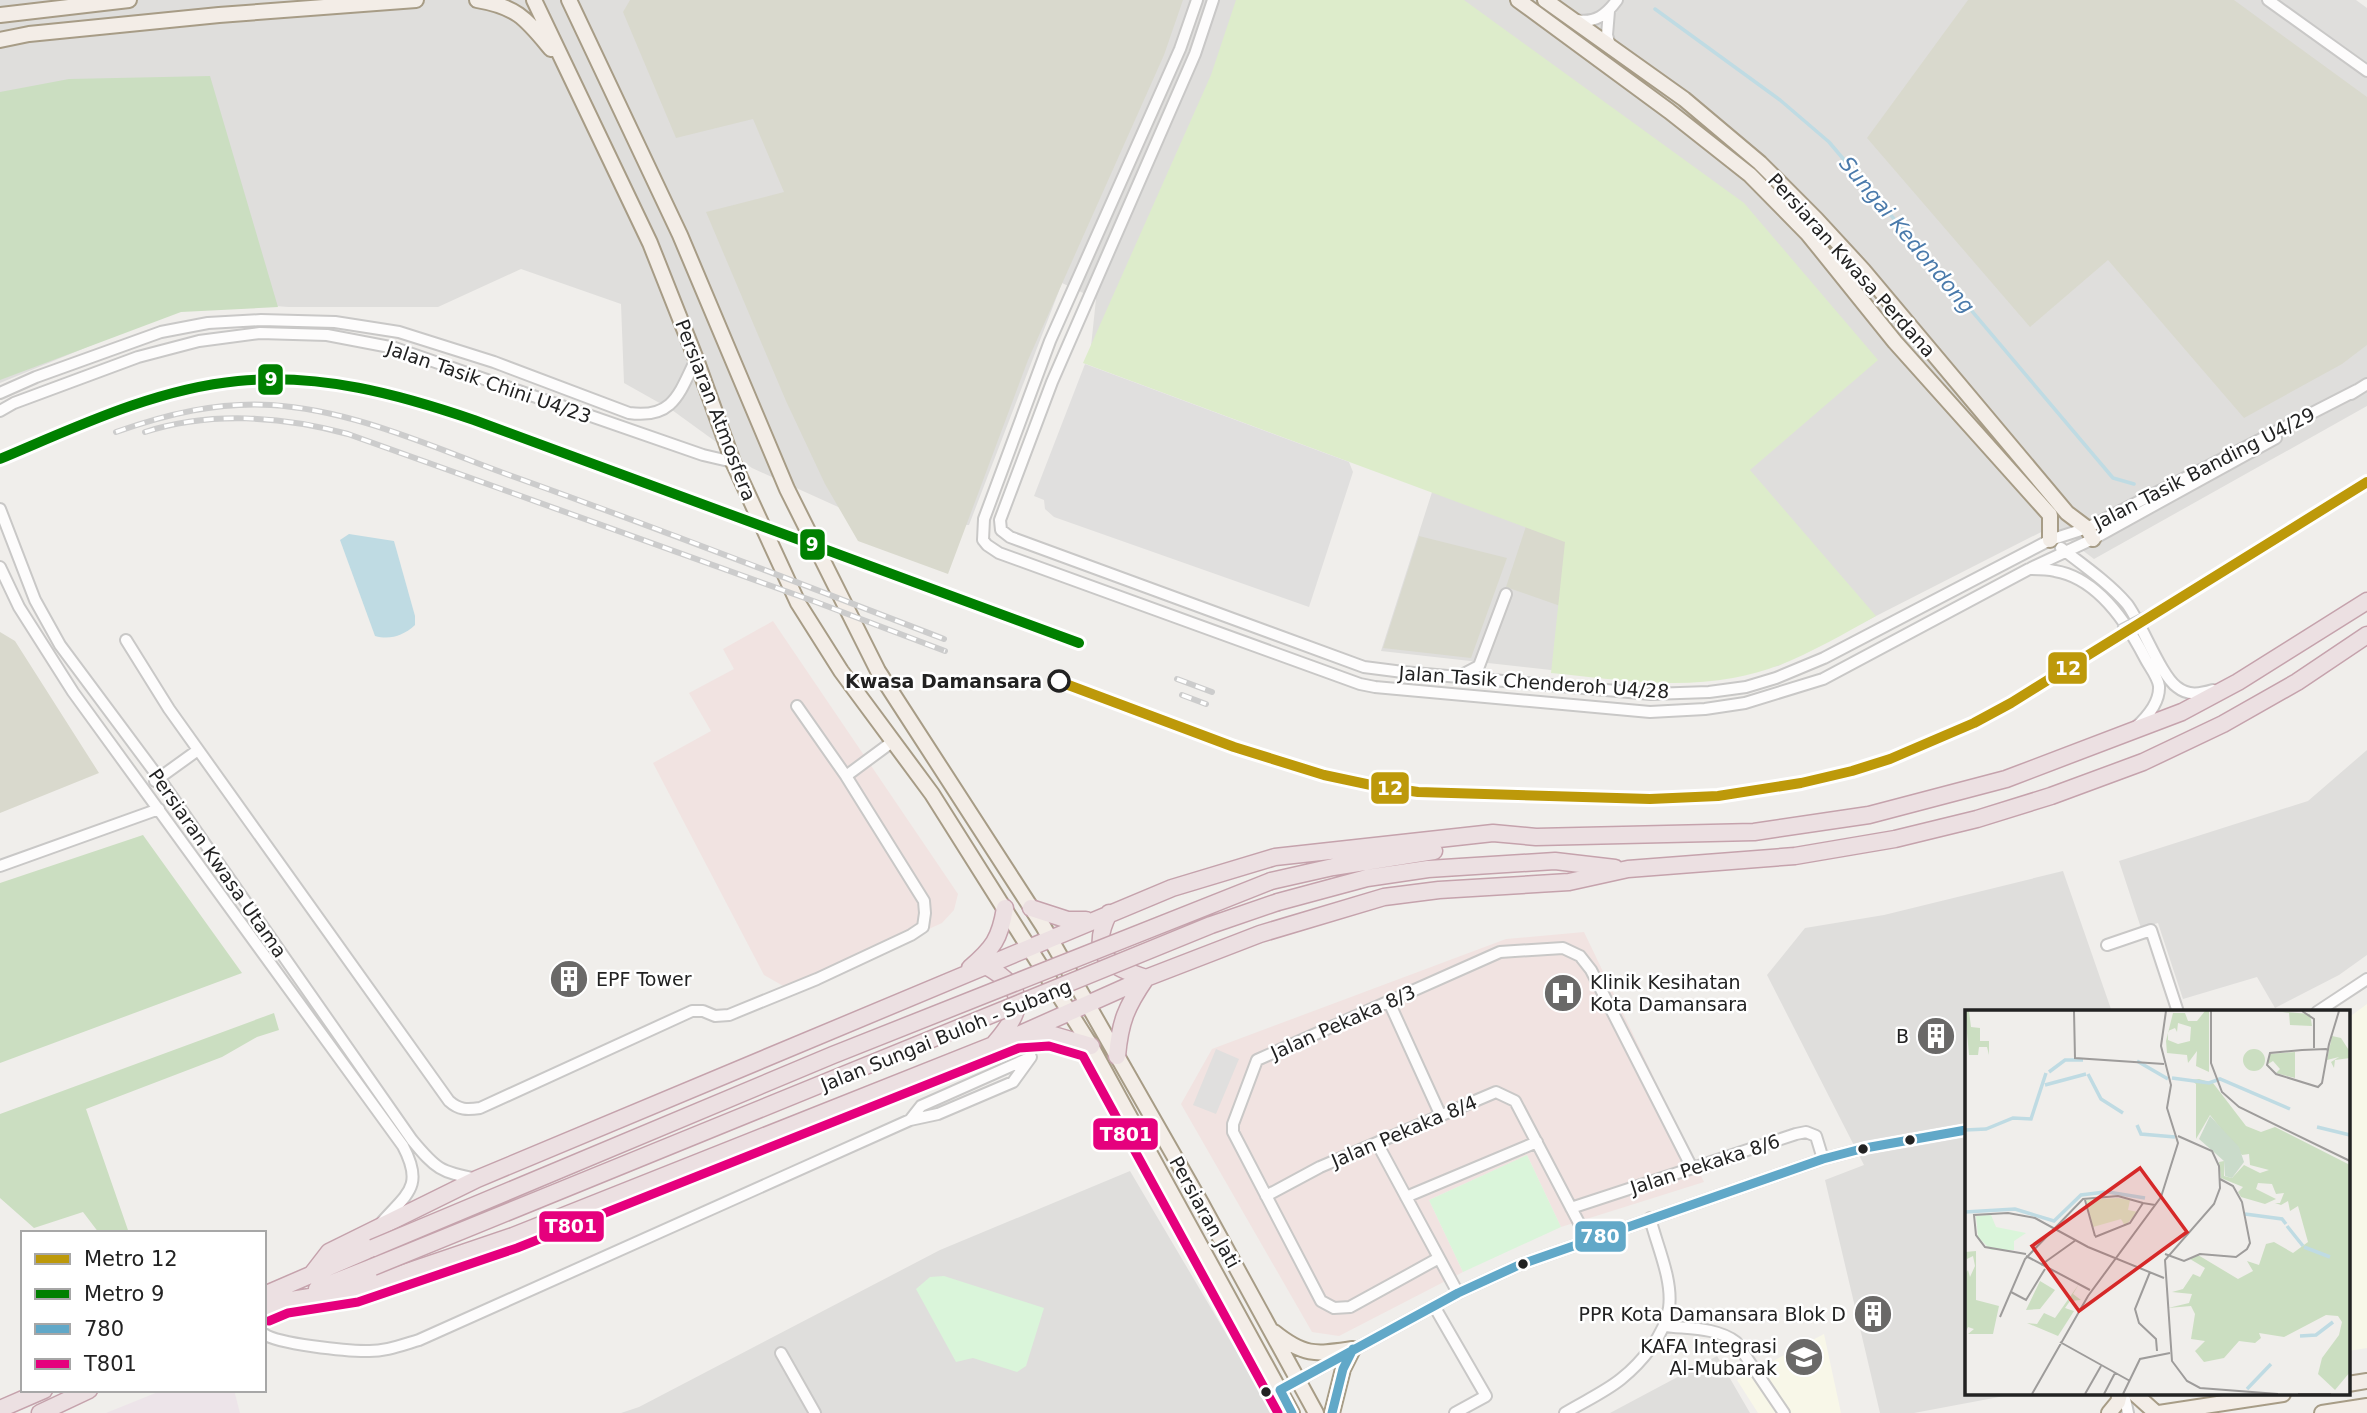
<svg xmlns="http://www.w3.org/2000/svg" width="2367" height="1413" viewBox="0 0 2367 1413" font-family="'DejaVu Sans',sans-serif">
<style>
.residential{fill:#dfdedc}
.commercial{fill:#f1e3e1}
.industrial{fill:#ede4e9}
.education{fill:#f8f7e8}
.construction{fill:#d9d9cd}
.grass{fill:#ddeccb}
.forest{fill:#cbdec1}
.park{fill:#daf5da}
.parking{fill:#e0dfde}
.water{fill:#bfdbe3}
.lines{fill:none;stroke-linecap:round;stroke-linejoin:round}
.stream{stroke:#bfdbe3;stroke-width:3.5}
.minor-casing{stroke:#c9c8c7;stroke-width:14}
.major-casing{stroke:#a79c86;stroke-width:18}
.highway-casing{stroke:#c5a2ac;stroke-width:19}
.minor{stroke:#fdfcfc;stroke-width:10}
.major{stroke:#f3ede7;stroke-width:14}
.highway{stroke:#ece0e2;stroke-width:16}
.rail-casing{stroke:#ccc;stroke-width:6}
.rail{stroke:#fff;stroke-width:3.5;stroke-dasharray:10;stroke-linecap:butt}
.highway-bridge-casing{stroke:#c5a2ac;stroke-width:19;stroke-linecap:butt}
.highway-bridge{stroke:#ece0e2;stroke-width:16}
.bus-1-casing{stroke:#fff;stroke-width:14}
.bus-2-casing{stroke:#fff;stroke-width:14}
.bus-1{stroke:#61a8c8;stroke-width:9}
.bus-2{stroke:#e5007d;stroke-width:9}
.metro-1-casing{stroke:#fff;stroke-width:16}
.metro-2-casing{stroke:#fff;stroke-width:16}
.metro-1{stroke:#bd990a;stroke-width:10}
.metro-2{stroke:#008000;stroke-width:10}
.stop-dot{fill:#fff;stroke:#222;stroke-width:3.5}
.bus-dot{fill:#222;stroke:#fff;stroke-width:2.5}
.labels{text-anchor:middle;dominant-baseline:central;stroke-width:5;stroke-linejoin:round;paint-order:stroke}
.street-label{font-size:19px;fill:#222;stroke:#fff}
.stop-label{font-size:19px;font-weight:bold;fill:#222;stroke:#fff;text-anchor:end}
.poi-label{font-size:19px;fill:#222;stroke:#fff;text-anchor:end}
.water-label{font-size:21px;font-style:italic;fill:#4a7aab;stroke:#fff}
.inset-river{fill:none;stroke:#bfdbe3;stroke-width:3.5}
.inset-road{fill:none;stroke:#9e9c9b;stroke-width:2}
.view{fill:#d62828;fill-opacity:0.15;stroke:#d62828;stroke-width:3.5}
.inset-edge{fill:none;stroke:#222;stroke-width:3.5}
.line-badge{stroke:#fff;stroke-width:2.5}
.badge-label{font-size:19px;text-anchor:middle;font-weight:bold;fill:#fff}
</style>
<rect width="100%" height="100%" fill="#f0eeeb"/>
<path class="residential" d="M 0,0 L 2356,0 L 2367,8 L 2367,406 L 2094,559 L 2065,537 L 2047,529 L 1778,666 L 1667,683 L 1381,651 L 1433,489 L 1090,356 L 1096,299 L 1062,283 L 969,525 L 878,525 L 752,468 L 672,410 L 624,383 L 621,304 L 521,269 L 438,307 L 288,307 L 201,300 L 0,383 Z
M 2367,750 L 2367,955 L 2339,975 L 2275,1008 L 2257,977 L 2183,999 L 2158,923 L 2141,928 L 2119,861 L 2308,801 Z
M 2063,871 L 2112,1012 L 1966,1012 L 1966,1394 L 2015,1394 L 1914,1413 L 1880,1413 L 1825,1180 L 1864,1165 L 1767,975 L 1805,928 L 1884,915 Z
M 1130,1171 L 1273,1413 L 621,1413 L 639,1407 L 940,1250 Z
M 1717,1356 L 1750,1413 L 1610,1413 Z"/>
<path class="commercial" d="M 773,621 L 958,894 L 954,910 L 942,923 L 792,991 L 764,975 L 653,763 L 711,731 L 689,693 L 734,669 L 723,649 Z
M 1584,932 L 1704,1182 L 1561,1227 L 1527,1155 L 1429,1200 L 1463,1272 L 1339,1336 L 1312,1332 L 1181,1104 L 1212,1049 L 1506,939 Z"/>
<path class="industrial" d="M 163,1390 L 234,1390 L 240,1413 L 106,1413 Z"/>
<path class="education" d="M 2367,1004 L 2367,1348 L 2348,1351 L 2348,1018 Z
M 1824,1334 L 1841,1413 L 1758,1413 L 1737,1380 Z"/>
<path class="construction" d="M 630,0 L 1183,0 L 1164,55 L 1028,360 L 948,574 L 858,541 L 825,484 L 786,401 L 706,212 L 784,192 L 753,119 L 676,138 L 623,12 Z
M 1968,0 L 2234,0 L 2367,97 L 2367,345 L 2342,364 L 2244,418 L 2108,260 L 2030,327 L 1867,138 Z
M 1532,508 L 1612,535 L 1583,614 L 1506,587 Z
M 1419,536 L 1507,558 L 1471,658 L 1383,648 Z
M 0,632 L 15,641 L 99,773 L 0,813 Z"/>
<path class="grass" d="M 1236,0 L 1464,0 L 1744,203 L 1878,360 L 1750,470 L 1876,616 C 1832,640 1784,670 1733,678 C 1673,689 1612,679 1551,673 L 1565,542 L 1083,363 L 1211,75 Z"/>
<path class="forest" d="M 210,76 L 278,307 L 181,312 L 0,380 L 0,92 L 69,79 Z
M 143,835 L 242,973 L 0,1063 L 0,883 Z
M 274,1013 L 279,1030 L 257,1037 L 222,1057 L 86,1109 L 129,1233 L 99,1233 L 83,1212 L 34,1228 L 0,1198 L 0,1114 Z"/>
<path class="park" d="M 1527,1155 L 1561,1227 L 1463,1272 L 1429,1200 Z
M 944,1276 L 1044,1308 L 1026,1366 L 1017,1372 L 973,1358 L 956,1362 L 916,1289 L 930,1277 Z"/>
<path class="parking" d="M 1085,364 L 1349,462 L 1353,472 L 1309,607 L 1054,517 L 1045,509 L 1044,500 L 1034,496 Z
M 1216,1049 L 1239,1059 L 1216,1114 L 1193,1105 Z"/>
<path class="water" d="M 349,534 L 394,541 L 415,616 L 415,625 C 403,636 390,640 375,636 L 340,540 Z"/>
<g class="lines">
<path class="stream" d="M 1655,9 L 1780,100 L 1829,142 L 2113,478 L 2134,484"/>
<g class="minor-casing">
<path id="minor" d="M 2268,0 L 2367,71
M 1609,11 L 1607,35 L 1611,49
M 1576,20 C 1595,24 1607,14 1617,0
M 0,393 L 36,377 L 161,332 L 208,323 L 261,320 L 335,322 L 399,332 L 494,362 L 629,413 C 673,419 679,394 696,359
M 2351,394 L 2367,384
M 0,411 L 14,403 L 138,357 L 199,341 L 260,333 L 327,335 L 395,348 L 703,455 L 733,462
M 0,509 L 35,600 L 60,645 L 159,778 L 412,1140 C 436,1169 440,1172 477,1179
M 1001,530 L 1010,537 L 1364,667 L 1403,672 L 1651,694 L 1709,692 L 1746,687 L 1776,678 L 1824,658 L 2050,540 L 2087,528 L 2357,390
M 1001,530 L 1000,520 L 1052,382 L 1195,54 L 1213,0
M 983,540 L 987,545 L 999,553 L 1360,684 L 1375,687 L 1650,712 L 1705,709 L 1745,703 L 1823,679 L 2029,569 C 2037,569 2047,569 2055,571 C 2097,578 2127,623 2145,658 C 2149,666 2158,677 2159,686 C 2160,703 2147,717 2136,727
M 983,540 L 984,519 L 1050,341 L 1180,49 L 1197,0
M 2061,548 C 2083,565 2109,583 2127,604 C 2142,624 2161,676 2177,687 C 2188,696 2200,694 2213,690
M 0,567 L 19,607 L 73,692 L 403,1146 C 424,1186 408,1193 382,1222
M 2031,568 L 2093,539 L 2276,438
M 126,640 L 169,709 L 449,1101 C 459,1110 467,1110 480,1108 L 692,1011 L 703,1011 L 715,1016 L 729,1015 L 817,979 L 911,935 L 923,927 L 925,913 L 924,901 L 846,776 L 892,742
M 1460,676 L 1479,666 L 1506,594
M 797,706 L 846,776
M 155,781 L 198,750
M 0,866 L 159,809
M 2107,945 L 2151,930 L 2178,1012
M 1389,1002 L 1441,1116
M 2317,1012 L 2367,979
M 910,1120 L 921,1106 L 1029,1058
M 1377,1143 L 1458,1293
M 1266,1196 L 1320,1167 L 1496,1092 L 1515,1101 L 1588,1240
M 1406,1197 L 1537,1142
M 1571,1208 L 1796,1134 L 1806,1132 L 1816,1136 L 1823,1159
M 1439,1258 L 1350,1307 L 1334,1308 L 1321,1301 L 1233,1132 L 1233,1124 L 1257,1060 L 1500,952 L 1563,948 L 1580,956 L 1591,970 L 1692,1168
M 1434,1306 L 1486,1396 L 1455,1413
M 1665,1326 C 1688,1329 1716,1327 1736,1342 L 1784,1413
M 264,1334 C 278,1344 346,1351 366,1351 C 384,1352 402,1345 419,1340 L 910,1120 L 938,1114 L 1013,1082 L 1031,1057
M 781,1353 L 815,1413
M 1280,1390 L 1458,1293 L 1519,1265 L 1823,1159 L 1865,1148 L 1966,1130
M 2124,1394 L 2128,1413
M 1565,1413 C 1583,1402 1605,1392 1621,1379 C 1641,1363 1665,1335 1669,1308 C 1673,1280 1657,1246 1650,1218"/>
</g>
<g class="major-casing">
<path id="major" d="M 477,0 C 518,7 526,19 551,49
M 534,0 L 650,243 L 696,359 L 733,462 L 798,603 L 841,671 L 932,794 L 1091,1046 L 1292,1413
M 569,0 L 680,235 L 787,489 L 878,671 L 1043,926 L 1201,1203 L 1316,1413
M 1518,0 L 1669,111 L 1750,175 L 1808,234 L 1895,342 L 2050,515 L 2050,540
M 1545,0 L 1684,99 L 1760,163 L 1816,219 L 1863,270 L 2067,513 L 2087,528 L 2093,539
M 0,15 L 129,0
M 0,40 L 29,34 L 219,15 L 416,0
M 1274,1332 C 1305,1357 1316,1354 1353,1349
M 2348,1384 L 2367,1381
M 2135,1394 L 2156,1413
M 1332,1413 L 1343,1369 L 1353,1349
M 2109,1413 L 2118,1402 L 2120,1394
M 2159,1413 L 2283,1394
M 2322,1413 L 2367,1406"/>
</g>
<g class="highway-casing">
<path id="highway" d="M 1271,881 L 1333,867 L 1434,851
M 1278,902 L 1367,878 L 1428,869 L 1555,861 L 1615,868
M 1031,908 L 1068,920 L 1086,920
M 1109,913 C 1088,954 1108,966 1146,978
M 986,966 C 1028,990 1024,1009 995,1043
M 970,968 C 993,948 1000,939 1005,908
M 1026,1035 L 1050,1034 L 1091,1046
M 1117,1056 C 1120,1022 1126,1007 1146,978
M 312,1274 L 329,1252 L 477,1179 L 1172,888 L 1275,857 L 1493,833 L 1536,837 L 1754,832 L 1869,815 L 2006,779 L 2182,712 L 2238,682 L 2367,601
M 317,1289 L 373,1267
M 264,1295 L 373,1248
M 264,1310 L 285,1301 L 354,1290 L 513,1236 L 1016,1036 L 1146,978 L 1260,934 L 1384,897 L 1439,890 L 1569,882 L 1628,869 L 1795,856 L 1895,839 L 1977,819 L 2051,796 L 2143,762 L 2223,724 L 2297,682 L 2367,635
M 0,1409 L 44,1390
M 40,1413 L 89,1390"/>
</g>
<use href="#minor" class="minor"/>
<use href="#major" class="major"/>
<use href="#highway" class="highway"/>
<g class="rail-casing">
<path id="rail" d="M 116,432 C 167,414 217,402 271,405 C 354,410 432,447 509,475 C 655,527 799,583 944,639
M 145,432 C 210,411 282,416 348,434 L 816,602 L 945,651
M 2120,627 L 2225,572
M 1177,679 L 1212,692
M 1182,695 L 1206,704"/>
</g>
<use href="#rail" class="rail"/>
<g class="highway-bridge-casing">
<path id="highway-bridge" d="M 373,1248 L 833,1055 L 1271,881
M 373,1267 L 1211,925 L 1278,902"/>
</g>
<use href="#highway-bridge" class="highway-bridge"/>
<g class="bus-1-casing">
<path id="bus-1" d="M 1292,1413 L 1280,1390 L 1458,1293 L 1519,1265 L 1823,1159 L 1865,1148 L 1966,1130
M 1332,1413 L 1343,1369 L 1353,1349"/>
</g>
<g class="bus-2-casing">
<path id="bus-2" d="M 269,1321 L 288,1313 L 358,1302 L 517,1248 L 1019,1048 L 1049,1046 L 1083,1056 L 1278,1413"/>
</g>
<use href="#bus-1" class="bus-1"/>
<use href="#bus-2" class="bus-2"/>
<g class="metro-1-casing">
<path id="metro-1" d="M 1055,680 L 1234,747 L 1324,775 L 1371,785 L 1418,792 L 1650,799 L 1718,796 L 1801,783 L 1852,771 L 1890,759 L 1974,723 L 2011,703 L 2367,482"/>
</g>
<g class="metro-2-casing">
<path id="metro-2" d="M 0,459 C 76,427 155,389 238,381 C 320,373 398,394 474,420 L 1079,643"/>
</g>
<use href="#metro-1" class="metro-1"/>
<use href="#metro-2" class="metro-2"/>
</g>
<defs>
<g id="building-disc" transform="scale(2.0125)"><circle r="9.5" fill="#6a6968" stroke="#fff"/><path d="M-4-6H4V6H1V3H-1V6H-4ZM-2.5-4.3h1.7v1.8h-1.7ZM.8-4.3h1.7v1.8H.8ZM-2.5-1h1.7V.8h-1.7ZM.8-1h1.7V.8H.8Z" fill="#fff"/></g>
<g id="hospital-disc" transform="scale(2.0125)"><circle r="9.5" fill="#6a6968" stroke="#fff"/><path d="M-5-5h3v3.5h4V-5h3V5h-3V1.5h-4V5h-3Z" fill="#fff"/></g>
<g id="school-disc" transform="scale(2.0125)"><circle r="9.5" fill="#6a6968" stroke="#fff"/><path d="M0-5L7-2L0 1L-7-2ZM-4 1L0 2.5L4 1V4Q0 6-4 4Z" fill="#fff"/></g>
</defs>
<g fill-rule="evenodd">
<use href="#building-disc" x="569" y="979"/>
<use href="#hospital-disc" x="1563" y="993"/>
<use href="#building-disc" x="1936" y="1036"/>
<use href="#building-disc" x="1873" y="1314"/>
<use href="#school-disc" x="1804" y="1357"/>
</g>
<circle class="stop-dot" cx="1059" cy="681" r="10"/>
<g class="bus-dot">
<circle cx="1910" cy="1140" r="6"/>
<circle cx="1863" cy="1149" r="6"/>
<circle cx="1523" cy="1264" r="6"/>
<circle cx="1266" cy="1392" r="6"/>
</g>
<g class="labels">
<g class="street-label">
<text transform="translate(1852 265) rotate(48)">Persiaran Kwasa Perdana</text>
<text transform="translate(489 382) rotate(19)">Jalan Tasik Chini U4/23</text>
<text transform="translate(716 410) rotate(69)">Persiaran Atmosfera</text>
<text transform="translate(2204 468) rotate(-27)">Jalan Tasik Banding U4/29</text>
<text transform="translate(1534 682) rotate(4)">Jalan Tasik Chenderoh U4/28</text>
<text transform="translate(218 863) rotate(55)">Persiaran Kwasa Utama</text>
<text transform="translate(1343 1022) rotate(-24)">Jalan Pekaka 8/3</text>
<text transform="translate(946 1035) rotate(-22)">Jalan Sungai Buloh - Subang</text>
<text transform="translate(1404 1131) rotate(-23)">Jalan Pekaka 8/4</text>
<text transform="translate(1705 1164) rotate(-18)">Jalan Pekaka 8/6</text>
<text transform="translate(1205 1212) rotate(61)">Persiaran Jati</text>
</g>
<g class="stop-label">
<text x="1042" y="681">Kwasa Damansara</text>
</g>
<g class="poi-label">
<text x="596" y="979" text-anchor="start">EPF Tower</text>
<text x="1590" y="982" text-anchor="start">Klinik Kesihatan<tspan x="1590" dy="22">Kota Damansara</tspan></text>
<text x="1909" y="1036">B</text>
<text x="1846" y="1314">PPR Kota Damansara Blok D</text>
<text x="1777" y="1346">KAFA Integrasi<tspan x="1777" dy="22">Al-Mubarak</tspan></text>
</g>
<g class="water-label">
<text transform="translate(1907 235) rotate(50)">Sungai Kedondong</text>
</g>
</g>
<g transform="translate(1965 1010)">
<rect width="385" height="385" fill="#f0eeeb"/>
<path d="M 153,188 L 165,190 L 163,200 L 173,202 L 160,216 L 156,209 L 128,217 L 121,190 Z" fill="#ddeccb"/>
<path d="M 0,1 L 4,1 L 6,17 L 15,18 L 15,31 L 24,31 L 24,45 L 22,37 L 14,37 L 13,45 L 4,45 ZM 240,1 L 244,1 L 244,62 L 231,56 L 232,41 L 223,53 L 222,45 L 202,43 L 201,31 L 208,3 L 220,3 L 223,11 L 232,11 ZM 213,13 L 226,17 L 225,31 L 213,34 L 203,30 L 203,21 L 210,18 L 212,22 ZM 311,1 L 345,4 L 347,16 L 325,15 L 324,3 ZM 367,26 L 376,28 L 385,42 L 385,48 L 370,50 L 369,58 L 366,52 L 374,47 L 362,50 ZM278 50a11 11 0 1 1 22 0a11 11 0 1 1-22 0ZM 330,42 L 330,68 L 311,63 L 315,59 L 308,51 L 303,54 L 305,44 ZM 234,69 L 248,73 L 281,116 L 296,122 L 310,117 L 385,155 L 385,362 L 370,380 L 353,364 L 357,348 L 374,325 L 377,312 L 373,306 L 361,305 L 319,327 L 294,323 L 296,328 L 290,333 L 274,331 L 259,348 L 239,352 L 230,341 L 240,331 L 226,329 L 230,304 L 226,296 L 203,298 L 224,293 L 227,284 L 207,282 L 218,279 L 228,264 L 235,267 L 240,258 L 225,249 L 233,245 L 273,269 L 288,261 L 282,251 L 294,255 L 301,234 L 309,232 L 328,243 L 343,232 L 333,196 L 325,201 L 323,191 L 316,195 L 310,193 L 315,193 L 319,183 L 311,184 L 307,174 L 293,173 L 291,179 L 311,189 L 300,194 L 276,187 L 273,182 L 278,177 L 256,168 L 254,152 L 259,151 L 259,166 L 267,168 L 279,155 L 295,163 L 304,160 L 285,155 L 284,144 L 277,145 L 245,105 L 231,129 L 231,74 L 226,70 ZM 11,241 L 11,290 L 34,296 L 28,324 L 3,324 L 9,319 L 3,317 L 0,323 L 0,264 L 3,260 L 5,267 L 10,256 L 8,246 L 2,249 L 0,242 ZM 75,271 L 90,280 L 75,299 L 61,300 ZM 114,274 L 108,284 L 116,290 L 105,291 L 100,298 L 109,301 L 93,326 L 62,313 L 72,314 L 79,303 L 90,308 Z" fill="#cbdec1" fill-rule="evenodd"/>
<path d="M 245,106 L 274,137 L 279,152 L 267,168 L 260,166 L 259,151 L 234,129 Z" fill="#cadbca"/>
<path d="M 26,205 L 31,217 L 61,223 L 49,231 L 49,240 L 26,240 L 13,227 L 11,206 Z" fill="#daf5da"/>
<path class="inset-river" d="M 172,51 L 203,69M 84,62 L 100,50 L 118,50M 123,64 L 136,89 L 158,103M 207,68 L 244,73 L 255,69 L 325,99M 80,75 L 121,64M 172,115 L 176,124 L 210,127M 352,117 L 385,125M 0,120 L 21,119 L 48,108 L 66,109 L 81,63M 143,182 L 180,188M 0,202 L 50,199 L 89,211 L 116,185 L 140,182M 280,204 L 317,209 L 321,214M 322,216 L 338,236M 339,237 L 365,247M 335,326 L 351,325 L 368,312M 282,379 L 306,354"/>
<path class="inset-road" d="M 109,1 L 110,48 L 199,54M 246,1 L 246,53 L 257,82 L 274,97 L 385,151M 337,1 L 349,9 L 349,38M 364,34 L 374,1M 363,40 L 361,39 L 337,40 L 305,43 L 302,55 L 311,64 L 353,77 L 357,73 L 364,34M 213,126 L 247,141 L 254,156 L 255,178 L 249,194 L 200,250 L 207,351 L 222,371 L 235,378 L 313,384M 120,190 L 130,226M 130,227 L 165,213 L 178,193 L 190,195M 61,244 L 20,237 L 11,225 L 9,205 L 43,203 L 70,208 L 123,237 L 199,268M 200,244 L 219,251 L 235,244 L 271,247 L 282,239 L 285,233 L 277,192 L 268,176 L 255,169M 61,246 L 125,280M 76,255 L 111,230M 185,262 L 170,299 L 174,313 L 191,329 L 192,341M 46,282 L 61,290 L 80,259M 35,307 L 60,249 L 118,189 L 153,186 L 178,193M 95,332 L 165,371M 67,384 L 123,286 L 196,187 L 213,133 L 202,98 L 206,75 L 196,36 L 201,1M 120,384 L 136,356M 139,384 L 150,363M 158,384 L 175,349 L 205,343M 333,384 L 366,384"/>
<path class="view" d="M 175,158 L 222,222 L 114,301 L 67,236 Z"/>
<rect width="385" height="385" class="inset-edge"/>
</g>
<g class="line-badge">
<rect x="257" y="363" width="27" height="33" rx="7" fill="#008000"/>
<rect x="799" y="528" width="27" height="33" rx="7" fill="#008000"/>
<rect x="2047" y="651" width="41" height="34" rx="7" fill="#bd990a"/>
<rect x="1370" y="771" width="40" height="34" rx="7" fill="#bd990a"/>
<rect x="1092" y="1117" width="67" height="34" rx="7" fill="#e5007d"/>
<rect x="538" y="1210" width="67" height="33" rx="7" fill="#e5007d"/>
<rect x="1574" y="1220" width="53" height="33" rx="7" fill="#61a8c8"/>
</g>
<g class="badge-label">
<text x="271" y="386">9</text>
<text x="812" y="551">9</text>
<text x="2068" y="675">12</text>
<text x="1390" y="795">12</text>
<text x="1126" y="1141">T801</text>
<text x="571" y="1233">T801</text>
<text x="1600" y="1243">780</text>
</g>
<rect x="21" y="1231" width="245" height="161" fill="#ffffff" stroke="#a7a7a7" stroke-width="2"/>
<rect x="35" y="1254" width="35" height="10" fill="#bd990a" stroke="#a7a7a7" stroke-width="2"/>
<text x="84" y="1266" font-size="21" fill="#222222">Metro 12</text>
<rect x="35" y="1289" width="35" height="10" fill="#008000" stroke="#a7a7a7" stroke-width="2"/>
<text x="84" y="1301" font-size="21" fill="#222222">Metro 9</text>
<rect x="35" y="1324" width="35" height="10" fill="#61a8c8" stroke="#a7a7a7" stroke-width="2"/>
<text x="84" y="1336" font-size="21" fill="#222222">780</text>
<rect x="35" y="1359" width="35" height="10" fill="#e5007d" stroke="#a7a7a7" stroke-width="2"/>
<text x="84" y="1371" font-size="21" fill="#222222">T801</text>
</svg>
